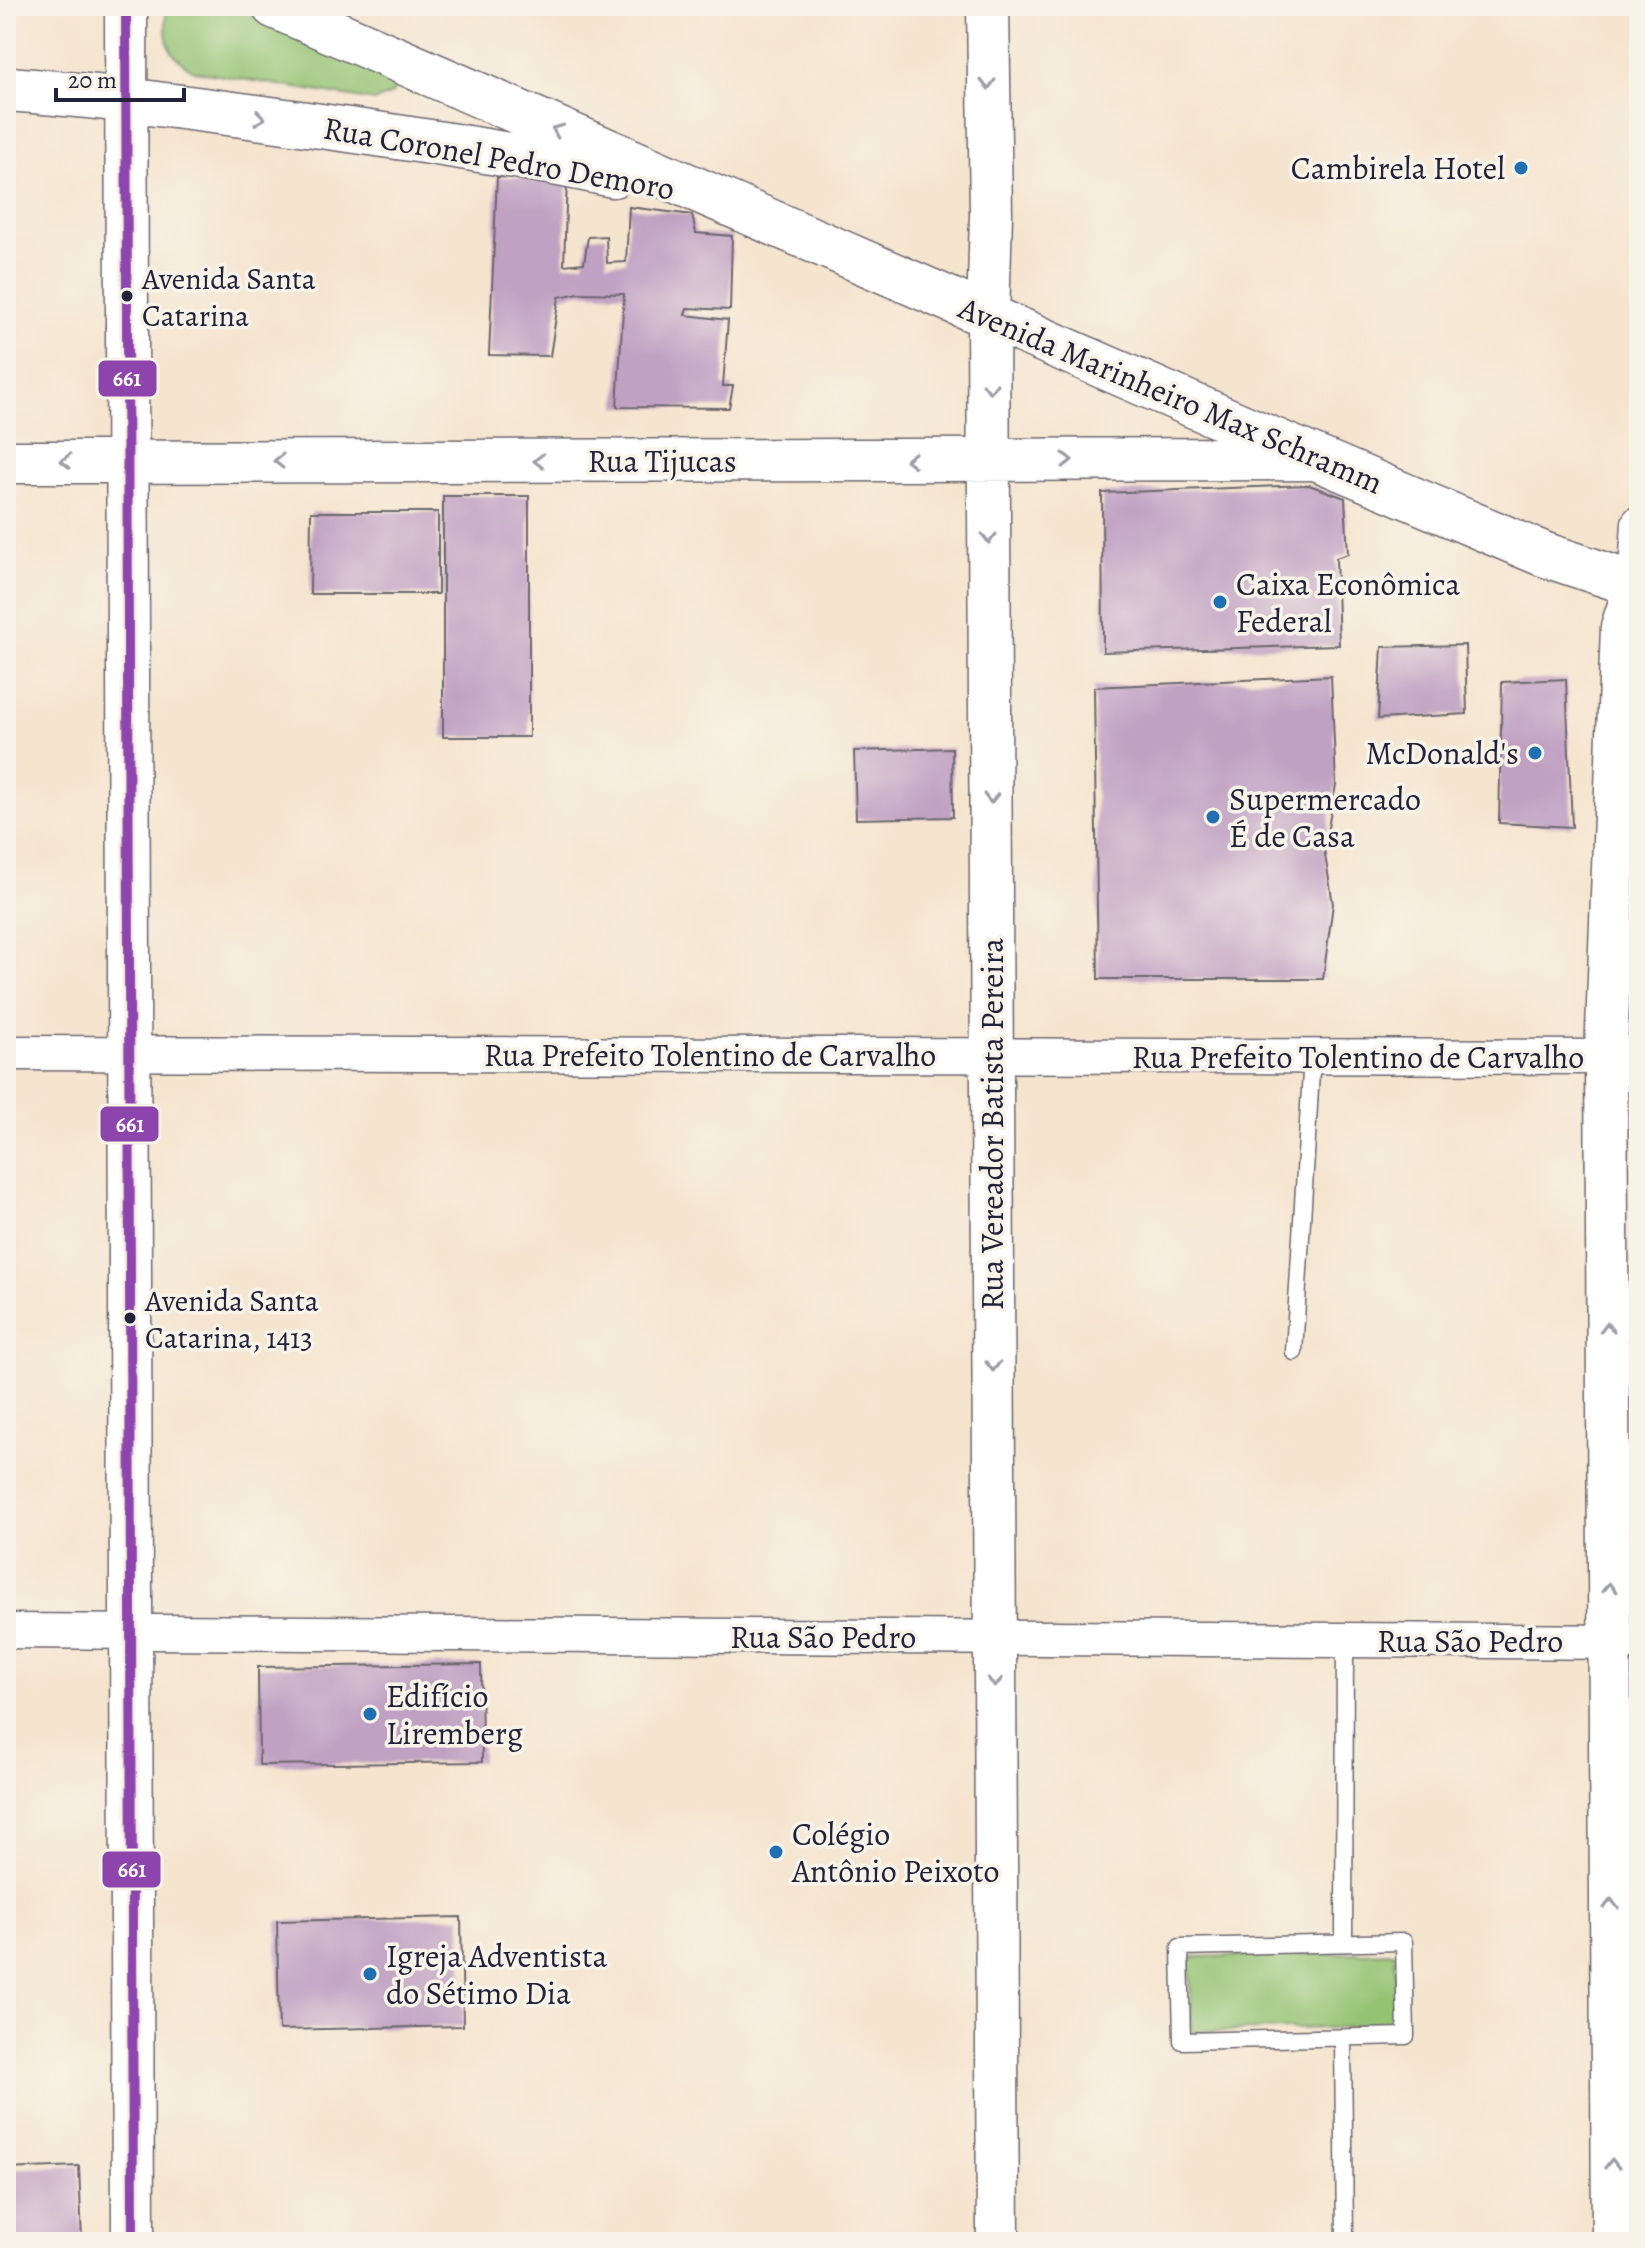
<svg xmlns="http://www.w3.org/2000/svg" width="1645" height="2248" viewBox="0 0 1645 2248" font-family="Alegreya,serif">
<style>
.green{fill:#94c372;stroke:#5b7256;stroke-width:2}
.building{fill:#c0a0c3}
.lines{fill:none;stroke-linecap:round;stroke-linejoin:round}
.service-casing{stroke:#6c666e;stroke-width:19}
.minor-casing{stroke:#6c666e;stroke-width:37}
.tertiary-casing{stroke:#6c666e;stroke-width:45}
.primary-casing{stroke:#6c666e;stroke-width:47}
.service{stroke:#fff;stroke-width:16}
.minor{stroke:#fff;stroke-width:34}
.tertiary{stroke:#fff;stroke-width:42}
.primary{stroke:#fff;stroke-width:44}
.bus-1-casing{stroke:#f7f3e8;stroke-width:16}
.bus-1{stroke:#8e44ad;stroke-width:10}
.oneway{stroke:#9c9ca7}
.poi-dot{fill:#1f6fb2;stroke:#f7f3e8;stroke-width:3}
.bus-dot{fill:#22223b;stroke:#f7f3e8;stroke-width:3}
.labels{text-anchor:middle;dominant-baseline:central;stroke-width:7;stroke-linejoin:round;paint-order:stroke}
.bus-label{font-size:30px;fill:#22223b;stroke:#f7f3e8;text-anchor:start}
.street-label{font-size:32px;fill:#22223b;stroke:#f7f3e8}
.poi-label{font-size:32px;fill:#22223b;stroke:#f7f3e8;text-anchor:start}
.line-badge{stroke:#f7f3e8;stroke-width:3}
.badge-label{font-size:22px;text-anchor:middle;font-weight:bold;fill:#fff}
</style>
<rect width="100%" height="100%" fill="#f7f3e8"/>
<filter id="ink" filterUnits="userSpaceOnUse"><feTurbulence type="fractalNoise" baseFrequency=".0125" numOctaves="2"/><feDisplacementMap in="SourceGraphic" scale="16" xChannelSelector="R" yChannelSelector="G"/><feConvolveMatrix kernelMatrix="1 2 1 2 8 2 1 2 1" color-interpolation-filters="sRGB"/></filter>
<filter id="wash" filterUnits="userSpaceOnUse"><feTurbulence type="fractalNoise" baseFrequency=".006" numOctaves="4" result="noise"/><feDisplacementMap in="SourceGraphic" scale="32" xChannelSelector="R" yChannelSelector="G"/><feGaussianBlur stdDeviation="1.8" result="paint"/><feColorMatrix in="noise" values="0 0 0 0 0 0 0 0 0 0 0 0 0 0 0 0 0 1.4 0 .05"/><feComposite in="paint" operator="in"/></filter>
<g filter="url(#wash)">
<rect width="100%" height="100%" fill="#f5e4ce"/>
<path class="green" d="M 166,6 L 250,6 L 391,65 L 399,78 L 392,94 L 375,101 L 194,71 C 163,51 166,41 166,6 Z
M 1395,1952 L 1397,2026 L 1192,2032 L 1189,1957 Z"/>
<g id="blocks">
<path class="building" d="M 497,177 L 567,178 L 564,265 L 584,263 L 588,237 L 606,236 L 607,263 L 626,262 L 629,207 L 692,215 L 696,233 L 732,236 L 730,310 L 687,308 L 685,315 L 728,320 L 723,386 L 733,386 L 729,408 L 617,407 L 624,294 L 579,293 L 559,297 L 550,356 L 489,355 Z
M 1309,485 L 1345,498 L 1348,554 L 1336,558 L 1339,645 L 1103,652 L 1102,493 Z
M 443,496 L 529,496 L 529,737 L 443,737 Z
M 311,512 L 438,512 L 438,594 L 310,594 Z
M 1465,645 L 1467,714 L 1378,719 L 1382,647 Z
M 1331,676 L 1336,785 L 1324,849 L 1333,904 L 1323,979 L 1098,979 L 1094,687 Z
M 1566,679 L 1572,827 L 1499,823 L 1502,682 Z
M 952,748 L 953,817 L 856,819 L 854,751 Z
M 481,1664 L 482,1762 L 259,1765 L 258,1667 Z
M 461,1917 L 463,2026 L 279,2030 L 277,1921 Z
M 79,2166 L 82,2242 L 6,2241 L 6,2169 Z"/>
</g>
</g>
<g filter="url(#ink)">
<use href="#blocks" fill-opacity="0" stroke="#6c666e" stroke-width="2"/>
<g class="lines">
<g class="service-casing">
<path id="service" d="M 1294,1352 L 1312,1056
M 1404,1942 L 1406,2036 L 1182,2041 L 1180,1947 Z
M 1344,1943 L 1345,1640
M 1343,2038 L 1345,2242"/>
</g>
<g class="minor-casing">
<path id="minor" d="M 1635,587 L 1639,523
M 6,1053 L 1606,1057
M 6,1631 L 1639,1642"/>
</g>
<g class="tertiary-casing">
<path id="tertiary" d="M 126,6 L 133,2242
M 988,6 L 991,215 L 988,317 L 998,2242
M 6,462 L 1319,459
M 1613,2242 L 1606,1057 L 1622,627 L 1635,587"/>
</g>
<g class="primary-casing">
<path id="primary" d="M 274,6 L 1250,430 L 1543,554 L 1615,578 L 1639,589
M 6,89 C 95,95 183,107 271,119 C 386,135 500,151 613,175"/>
</g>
<use href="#service" class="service"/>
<use href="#minor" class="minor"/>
<use href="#tertiary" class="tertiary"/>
<use href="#primary" class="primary"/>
<g class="bus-1-casing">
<path id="bus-1" d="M 126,6 L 133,2242"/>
</g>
<use href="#bus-1" class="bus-1"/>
</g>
<defs><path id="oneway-chevron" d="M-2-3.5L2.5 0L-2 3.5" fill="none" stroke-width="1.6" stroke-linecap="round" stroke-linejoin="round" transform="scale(2)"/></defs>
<g class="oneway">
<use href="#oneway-chevron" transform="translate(988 84) rotate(89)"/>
<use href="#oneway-chevron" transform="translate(260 118) rotate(8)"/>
<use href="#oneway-chevron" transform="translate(557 130) rotate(-156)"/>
<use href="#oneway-chevron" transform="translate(990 388) rotate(90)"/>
<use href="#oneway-chevron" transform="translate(911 460) rotate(180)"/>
<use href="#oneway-chevron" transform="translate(1067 460)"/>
<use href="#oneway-chevron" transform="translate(66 461) rotate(180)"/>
<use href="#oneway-chevron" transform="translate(279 461) rotate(180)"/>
<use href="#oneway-chevron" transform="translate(539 461) rotate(180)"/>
<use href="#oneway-chevron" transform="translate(989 538) rotate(90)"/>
<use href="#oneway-chevron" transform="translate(991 798) rotate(90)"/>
<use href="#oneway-chevron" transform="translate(1607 1328) rotate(-90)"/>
<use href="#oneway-chevron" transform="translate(993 1366) rotate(90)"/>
<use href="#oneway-chevron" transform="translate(1609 1588) rotate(-90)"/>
<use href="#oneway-chevron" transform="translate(995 1682) rotate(90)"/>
<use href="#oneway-chevron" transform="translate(1611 1904) rotate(-90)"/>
<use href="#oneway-chevron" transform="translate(1612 2164) rotate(-90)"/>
</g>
</g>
<g class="poi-dot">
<circle cx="1521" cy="168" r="8"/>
<circle cx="1220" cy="602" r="8"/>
<circle cx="1535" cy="753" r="8"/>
<circle cx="1213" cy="817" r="8"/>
<circle cx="370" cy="1714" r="8"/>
<circle cx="776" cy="1852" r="8"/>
<circle cx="370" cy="1974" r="8"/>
</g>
<g class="bus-dot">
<circle cx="127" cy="296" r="7"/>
<circle cx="130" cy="1318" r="7"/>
</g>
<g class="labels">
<g class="bus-label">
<text x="142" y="279">Avenida Santa<tspan x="142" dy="37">Catarina</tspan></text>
<text x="145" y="1301">Avenida Santa<tspan x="145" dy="37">Catarina, 1413</tspan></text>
</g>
<g class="street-label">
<text transform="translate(499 158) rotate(10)">Rua Coronel Pedro Demoro</text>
<text transform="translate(1171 395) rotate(23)">Avenida Marinheiro Max Schramm</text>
<text x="662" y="461">Rua Tijucas</text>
<text x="710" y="1055">Rua Prefeito Tolentino de Carvalho</text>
<text x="1358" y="1057">Rua Prefeito Tolentino de Carvalho</text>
<text transform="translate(992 1124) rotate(-90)">Rua Vereador Batista Pereira</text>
<text x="823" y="1637">Rua São Pedro</text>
<text x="1470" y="1641">Rua São Pedro</text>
</g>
<g class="poi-label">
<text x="1505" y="168" text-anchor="end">Cambirela Hotel</text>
<text x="1236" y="584">Caixa Econômica<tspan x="1236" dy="37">Federal</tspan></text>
<text x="1519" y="753" text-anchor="end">McDonald's</text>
<text x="1229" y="799">Supermercado<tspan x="1229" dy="37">É de Casa</tspan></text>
<text x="386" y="1696">Edifício<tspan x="386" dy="37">Liremberg</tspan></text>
<text x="792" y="1834">Colégio<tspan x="792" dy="37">Antônio Peixoto</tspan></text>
<text x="386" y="1956">Igreja Adventista<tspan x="386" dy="37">do Sétimo Dia</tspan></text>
</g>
</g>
<g class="line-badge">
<rect x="97" y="359" width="61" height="39" rx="8" fill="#8e44ad"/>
<rect x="99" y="1105" width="61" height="38" rx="8" fill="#8e44ad"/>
<rect x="101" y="1850" width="61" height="39" rx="8" fill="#8e44ad"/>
</g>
<g class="badge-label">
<text x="127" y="386">661</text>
<text x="130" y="1132">661</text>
<text x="132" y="1877">661</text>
</g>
<rect width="1645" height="2248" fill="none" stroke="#f7f3e8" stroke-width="32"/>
<path d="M56 88v12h128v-12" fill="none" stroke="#22223b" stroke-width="4"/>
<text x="68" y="88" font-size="24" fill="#22223b" stroke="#f7f3e8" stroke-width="6" paint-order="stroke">20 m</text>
</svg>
